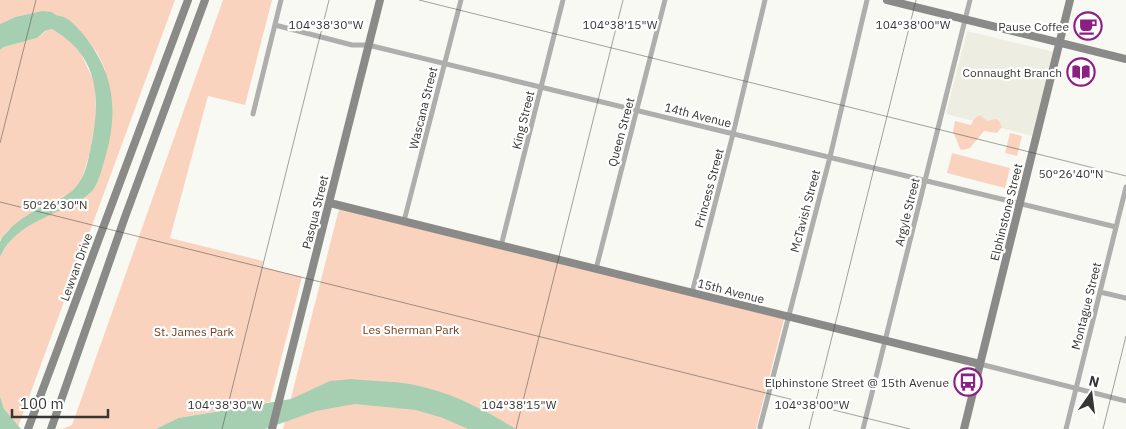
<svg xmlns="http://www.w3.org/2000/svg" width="1126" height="429" viewBox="0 0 1126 429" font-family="'IBM Plex Sans',sans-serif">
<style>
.built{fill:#eeede1}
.green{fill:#fad3bf}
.water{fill:#a6cfb2}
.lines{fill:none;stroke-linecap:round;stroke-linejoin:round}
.street{stroke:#aeaead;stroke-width:5}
.secondary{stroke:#8a8b88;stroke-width:8}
.ticks{fill:none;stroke:#363634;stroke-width:1;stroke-opacity:0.45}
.labels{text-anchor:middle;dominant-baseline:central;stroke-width:4.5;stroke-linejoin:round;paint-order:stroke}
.poi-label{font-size:12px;fill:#363634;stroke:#fff;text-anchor:end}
.street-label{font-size:12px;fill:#363634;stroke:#fff}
.park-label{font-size:12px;fill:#743d1d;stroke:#fff}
.ticks-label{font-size:12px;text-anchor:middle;fill:#363634;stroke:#fff;stroke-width:4.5;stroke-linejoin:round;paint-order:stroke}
</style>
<rect width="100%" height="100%" fill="#f9f9f4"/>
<path class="built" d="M 967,31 L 1054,52 L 1033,136 L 946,114 Z"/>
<path class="green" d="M 0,0 L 175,0 L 18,427 L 4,409 L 0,396 L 0,257 C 16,222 59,211 90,194 L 105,69 L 98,54 L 80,30 L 66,18 L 42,11 L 15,17 L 0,24 Z
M 223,0 L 272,0 L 245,105 L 208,96 L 170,238 L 263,261 L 262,267 L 302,277 L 270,402 L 178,418 L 156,429 L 62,429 L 72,425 Z
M 52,29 L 70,40 L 81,54 L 95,83 L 96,120 L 90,152 L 83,175 L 78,185 L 70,193 L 36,210 L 8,230 L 0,240 L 0,50 L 4,47 L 37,38 L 46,31 Z
M 980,115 L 987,121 L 996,119 L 999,121 L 1002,127 L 997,133 L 984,131 L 970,148 L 962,150 L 960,149 L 953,131 L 955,121 L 971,125 L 974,119 Z
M 1010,133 L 1022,136 L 1017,156 L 1005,153 Z
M 952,153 L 1010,168 L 1005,188 L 947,173 Z
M 339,209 L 784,319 L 756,429 L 283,429 Z"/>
<path class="water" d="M 42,11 L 52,12 C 57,17 60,15 66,18 C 72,21 83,33 87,39 C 117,79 118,118 103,165 C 100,175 97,188 88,195 C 59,216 17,220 0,257 C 0,252 0,247 0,242 C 1,238 4,235 6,233 C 14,223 26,216 36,210 C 50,202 69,198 78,184 C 87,172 89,155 92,141 C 101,94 97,55 52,29 L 45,31 L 37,38 L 4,47 L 0,50 L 0,24 L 15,17 Z
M 352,379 C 371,381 392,381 410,384 C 449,391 483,409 516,429 L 468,429 L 443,418 L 416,410 L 355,404 L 316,411 L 265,429 L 156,429 L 178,418 L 291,399 L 330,381 Z
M 0,396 L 4,409 L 21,429 L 0,429 Z"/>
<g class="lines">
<path class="street" d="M 275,25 L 352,45 L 368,45 L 1116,227
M 253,114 L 281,0
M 404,221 L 461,0
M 501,246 L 563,0
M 596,269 L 665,0
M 1100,292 L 1126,298
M 692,293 L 733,134 L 765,0
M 980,364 L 1126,401
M 760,427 L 830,157 L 867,0
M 863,429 L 970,0
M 1066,429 L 1126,187"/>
<path class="secondary" d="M 887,0 L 1126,59
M 330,203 L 980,364
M 28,429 L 188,0
M 51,429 L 125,217 L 205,0
M 272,429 L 380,0
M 964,429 L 1070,0"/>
</g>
<path class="ticks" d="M 419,0 L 1126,176M 0,143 L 36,0M 0,202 L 910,429M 222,429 L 329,0M 516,429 L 623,0M 809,429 L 916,0M 1103,429 L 1126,336"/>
<defs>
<g id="cafe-ring" transform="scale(1.4375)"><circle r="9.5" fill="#fff" stroke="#8b1f83" stroke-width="1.5"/><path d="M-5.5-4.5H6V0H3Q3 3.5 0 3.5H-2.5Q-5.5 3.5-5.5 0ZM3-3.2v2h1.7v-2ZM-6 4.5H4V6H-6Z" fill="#8b1f83"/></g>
<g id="library-ring" transform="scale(1.4375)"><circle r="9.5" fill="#fff" stroke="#8b1f83" stroke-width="1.5"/><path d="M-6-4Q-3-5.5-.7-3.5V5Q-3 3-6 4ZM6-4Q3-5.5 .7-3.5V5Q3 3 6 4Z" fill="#8b1f83"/></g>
<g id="bus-ring" transform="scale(1.4375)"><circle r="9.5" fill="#fff" stroke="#8b1f83" stroke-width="1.5"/><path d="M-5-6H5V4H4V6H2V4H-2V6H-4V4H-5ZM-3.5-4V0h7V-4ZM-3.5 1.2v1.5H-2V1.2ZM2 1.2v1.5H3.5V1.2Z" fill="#8b1f83"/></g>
</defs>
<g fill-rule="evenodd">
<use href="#cafe-ring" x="1088" y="26"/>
<use href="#library-ring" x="1081" y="72"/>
<use href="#bus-ring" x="968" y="382"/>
</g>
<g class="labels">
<g class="poi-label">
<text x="1069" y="26">Pause Coffee</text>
<text x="1062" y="72">Connaught Branch</text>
<text x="949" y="382">Elphinstone Street @ 15th Avenue</text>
</g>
<g class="street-label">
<text transform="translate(423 108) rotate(-76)">Wascana Street</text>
<text transform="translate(698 115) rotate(14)">14th Avenue</text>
<text transform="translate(523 120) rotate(-76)">King Street</text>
<text transform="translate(621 132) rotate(-75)">Queen Street</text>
<text transform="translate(709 188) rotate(-75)">Princess Street</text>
<text transform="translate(805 211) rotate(-75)">McTavish Street</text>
<text transform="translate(315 212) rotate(-76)">Pasqua Street</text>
<text transform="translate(907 212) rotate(-76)">Argyle Street</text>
<text transform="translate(1006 212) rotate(-76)">Elphinstone Street</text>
<text transform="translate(76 267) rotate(-70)">Lewvan Drive</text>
<text transform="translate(731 291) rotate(14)">15th Avenue</text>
<text transform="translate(1086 306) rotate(-76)">Montague Street</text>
</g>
<g class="park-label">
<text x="411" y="329">Les Sherman Park</text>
<text x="194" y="331">St. James Park</text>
</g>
</g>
<g class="ticks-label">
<text x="326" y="29">104°38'30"W</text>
<text x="620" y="29">104°38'15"W</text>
<text x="913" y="29">104°38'00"W</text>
<text x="1071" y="178">50°26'40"N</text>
<text x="55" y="209">50°26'30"N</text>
<text x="225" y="409">104°38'30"W</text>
<text x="519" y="409">104°38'15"W</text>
<text x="812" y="409">104°38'00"W</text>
</g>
<g transform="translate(1091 394) rotate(14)" stroke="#ffffff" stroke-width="4" paint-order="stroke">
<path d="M0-4L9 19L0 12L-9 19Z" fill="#363634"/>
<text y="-8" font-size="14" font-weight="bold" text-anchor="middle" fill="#363634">N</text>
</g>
<path d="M12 409v8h96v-8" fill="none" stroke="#363634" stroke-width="2.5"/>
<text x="20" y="409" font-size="15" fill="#363634" stroke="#ffffff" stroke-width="4" paint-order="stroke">100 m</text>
</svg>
